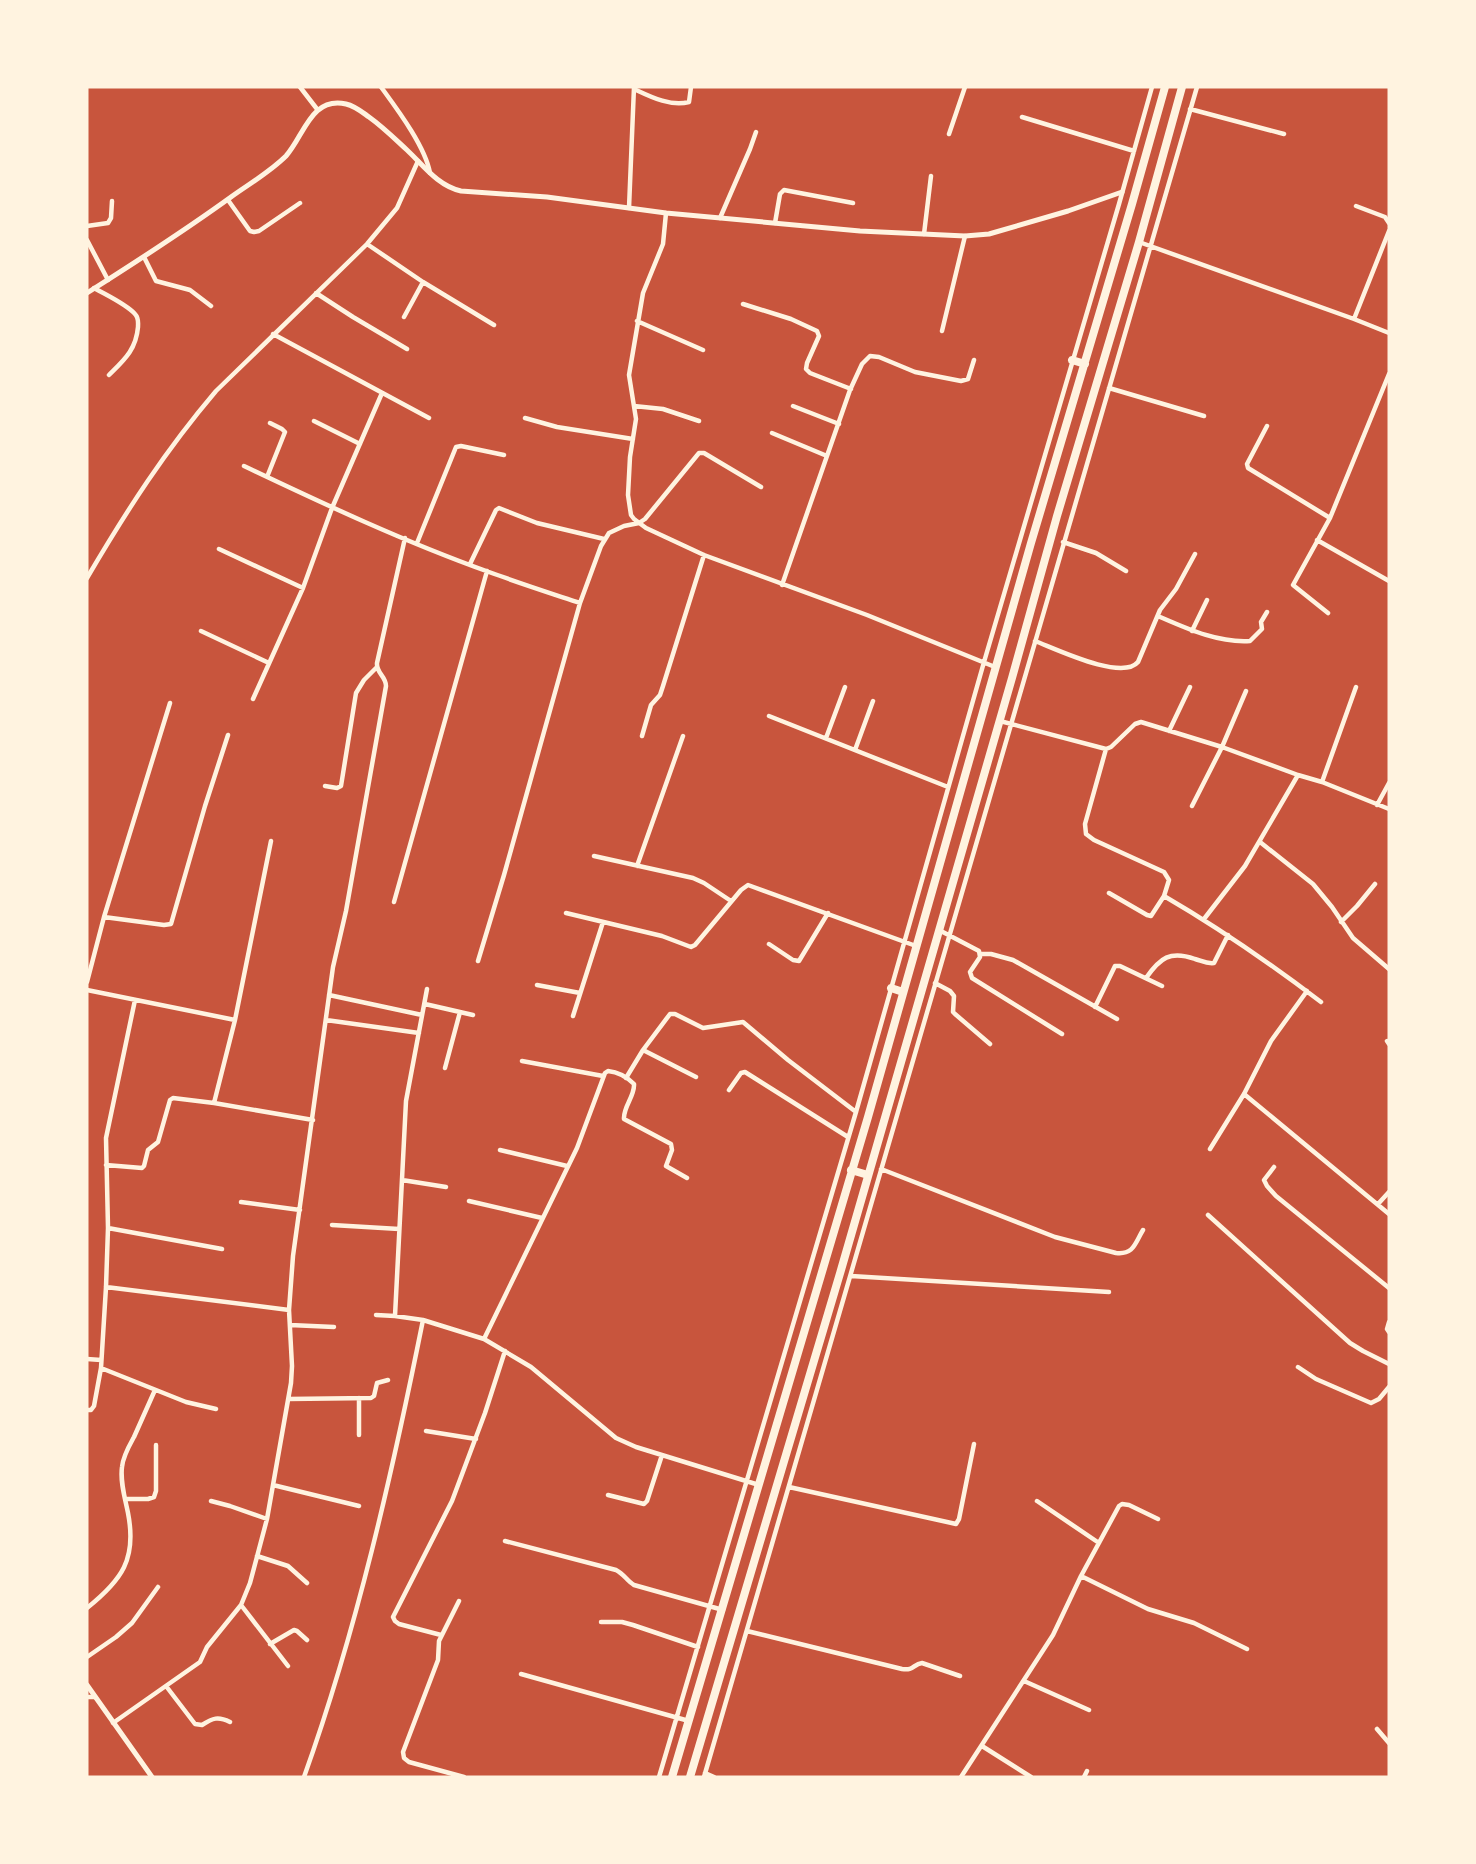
<svg xmlns="http://www.w3.org/2000/svg" width="1476" height="1864" viewBox="0 0 1476 1864" font-family="'Crimson Pro',serif">
<style>
.lines{fill:none;stroke-linecap:round;stroke-linejoin:round}
.minor{stroke:#fff3e0;stroke-width:4.5}
.tertiary{stroke:#fff3e0;stroke-width:5}
.trunk{stroke:#fff3e0;stroke-width:8}
</style>
<rect width="100%" height="100%" fill="#c8553d"/>
<g class="lines">
<path class="minor" d="M 300,87 L 317,109
M 381,87 C 397,109 425,146 430,173
M 634,89 C 651,97 671,107 689,102 L 691,87
M 1190,109 L 1284,134
M 1022,117 L 1134,151
M 949,134 L 965,87
M 228,200 L 250,231 L 254,232 L 259,231 L 300,203
M 1356,206 L 1385,217 L 1389,223
M 629,208 L 634,87
M 666,213 L 663,244 L 643,293 L 629,375 L 636,419 L 630,457 L 628,495 L 631,515 L 634,519 L 646,528 L 704,555 L 867,615 L 995,667
M 720,218 L 750,149 L 756,132
M 775,223 L 780,194 L 784,190 L 853,203
M 87,226 L 108,223 L 111,218 L 112,201
M 924,234 L 931,176
M 87,240 L 108,280
M 1139,242 L 1354,319 L 1389,333
M 367,244 L 423,282 L 494,325
M 144,257 L 156,281 L 190,290 L 211,306
M 94,288 C 106,295 126,304 135,314 C 139,318 138,322 138,327 C 136,350 124,360 109,375
M 316,293 L 353,317 L 407,349
M 743,304 L 791,319 L 817,331 L 819,336 L 807,363 L 806,369 L 810,373 L 851,389
M 404,317 L 423,282
M 1354,319 L 1389,231
M 637,321 L 703,350
M 942,331 L 965,236
M 273,334 L 429,418
M 1109,388 L 1204,416
M 634,406 L 663,409 L 699,421
M 793,406 L 839,424
M 525,418 L 557,427 L 633,439
M 314,421 L 360,444
M 1267,426 L 1247,464 L 1248,468 L 1330,518
M 772,433 L 827,456
M 244,466 C 324,504 405,542 489,572 C 519,583 550,593 580,603
M 267,477 L 285,432 L 282,429 L 270,423
M 1317,540 L 1389,581
M 1063,542 L 1096,553 L 1126,571
M 417,543 L 456,447 L 461,446 L 504,455
M 219,549 L 303,588
M 470,564 L 496,510 L 499,508 L 537,523 L 604,539
M 87,578 C 127,510 165,451 216,391 L 367,244 L 397,208 L 418,161
M 782,585 L 850,390 L 862,364 L 870,356 L 879,357 L 915,372 L 961,381 L 968,379 L 974,360
M 1328,613 L 1293,585 L 1330,518 L 1389,374
M 1158,616 C 1188,629 1218,643 1250,641 L 1262,629 L 1261,622 L 1267,612
M 201,631 L 269,663
M 1192,631 L 1207,600
M 1035,641 C 1056,649 1122,681 1138,662 L 1160,610 L 1176,589 L 1195,554
M 253,699 L 303,588 L 332,508 L 382,393
M 769,716 L 948,787
M 1000,721 L 1106,749 L 1111,747 L 1135,724 L 1141,722 L 1222,747 L 1298,775 L 1322,782 L 1389,809
M 1169,731 L 1190,687
M 642,736 L 651,705 L 660,695 L 663,686 L 704,555
M 826,738 L 845,687
M 1106,749 L 1085,824 L 1086,834 L 1094,840 L 1164,872 L 1169,880 L 1164,896 L 1151,916 L 1147,915 L 1109,893
M 855,750 L 873,701
M 1322,782 L 1356,687
M 325,786 L 337,788 L 341,786 L 356,693 L 364,680 L 377,667
M 1377,805 L 1389,783
M 1192,806 L 1222,747 L 1246,691
M 1260,842 L 1313,884 L 1332,907 L 1353,938 L 1389,969
M 594,856 L 693,878 L 704,883 L 731,901
M 637,866 L 683,736
M 1164,896 C 1219,928 1271,964 1321,1002
M 394,902 L 487,571
M 566,913 L 662,936 L 691,947 L 695,945 L 741,890 L 748,885 L 916,946
M 104,917 L 164,925 L 171,924 L 205,806 L 228,735
M 1204,919 L 1245,866 L 1298,775
M 1341,922 L 1357,906 L 1375,884
M 939,930 L 979,951 L 980,957 L 970,972 L 972,978 L 1062,1034
M 769,944 L 793,960 L 799,961 L 828,913
M 981,954 L 991,954 L 1013,960 L 1117,1019
M 478,961 L 504,875 L 580,603 L 601,546 L 609,533 L 624,526 L 639,523 L 645,519 L 699,453 L 704,453 L 761,487
M 1146,978 C 1160,958 1170,950 1195,959 C 1202,961 1207,964 1214,963 L 1228,935
M 87,982 L 104,917 L 170,703
M 935,983 L 950,991 L 954,996 L 953,1012 L 955,1014 L 990,1044
M 537,985 L 580,993
M 87,990 L 235,1020
M 329,995 L 422,1015
M 425,1004 L 473,1015
M 1095,1007 L 1115,966 L 1120,966 L 1162,986
M 573,1016 L 603,922
M 326,1020 L 419,1033
M 1387,1041 L 1389,1044
M 643,1050 L 696,1077
M 522,1061 L 603,1076
M 445,1068 L 460,1012
M 626,1078 L 643,1050 L 670,1014 L 675,1014 L 703,1028 L 743,1022 L 788,1060 L 856,1112
M 729,1090 L 741,1073 L 745,1072 L 848,1137
M 1244,1094 L 1389,1214
M 214,1103 L 235,1020 L 271,841
M 1210,1149 L 1244,1094 L 1271,1041 L 1307,991
M 500,1150 L 567,1166
M 106,1165 L 142,1168 L 144,1166 L 148,1150 L 158,1142 L 170,1100 L 173,1098 L 214,1103 L 313,1120
M 1274,1167 L 1264,1180 L 1267,1186 L 1276,1196 L 1389,1288
M 881,1169 L 1055,1237 L 1116,1253 C 1134,1255 1135,1243 1143,1230
M 402,1180 L 446,1187
M 469,1201 L 542,1218
M 241,1202 L 300,1210
M 1378,1204 L 1389,1192
M 1208,1215 L 1350,1343 L 1363,1351 L 1389,1364
M 332,1225 L 399,1229
M 108,1228 L 222,1249
M 851,1276 L 1109,1292
M 106,1287 L 289,1310
M 376,1315 L 395,1316 L 423,1320 L 484,1339 L 531,1367 L 616,1438 L 636,1447 L 759,1485
M 395,1316 L 406,1101 L 427,989
M 1389,1322 L 1387,1329 L 1389,1332
M 290,1325 L 334,1327
M 484,1339 L 577,1148 L 605,1073 L 608,1071 C 618,1072 627,1077 634,1084 C 635,1096 623,1107 624,1119 L 671,1144 L 672,1150 L 666,1166 L 687,1178
M 87,1359 L 101,1360
M 1298,1367 L 1316,1379 L 1371,1403 L 1379,1399 L 1389,1387
M 101,1368 L 186,1402 L 216,1409
M 359,1398 L 359,1435
M 288,1399 L 371,1398 L 374,1396 L 377,1383 L 388,1380
M 87,1410 L 91,1410 L 94,1406 L 101,1368 L 106,1287 L 108,1228 L 106,1138 L 135,1000
M 426,1431 L 476,1439
M 273,1485 L 359,1506
M 789,1487 L 956,1524 L 959,1519 L 974,1444
M 608,1495 L 644,1504 L 647,1501 L 662,1455
M 125,1499 L 148,1499 L 154,1497 L 156,1491 L 156,1445
M 211,1501 L 230,1506 L 267,1519
M 1037,1501 L 1099,1543
M 505,1541 L 616,1570 C 624,1574 627,1581 634,1585 L 723,1610
M 257,1556 L 288,1566 L 307,1583
M 1081,1576 L 1148,1609 L 1194,1623 L 1247,1649
M 459,1601 L 439,1641 L 438,1660 L 403,1752 L 404,1758 L 409,1762 L 464,1777
M 241,1605 L 288,1666
M 87,1608 C 122,1580 137,1559 128,1513 C 125,1498 120,1482 122,1467 C 123,1456 129,1446 134,1437 C 141,1421 148,1406 155,1390
M 601,1622 L 622,1622 L 633,1625 L 698,1647
M 747,1631 L 902,1669 C 914,1671 913,1664 922,1663 L 960,1676
M 441,1635 L 399,1624 L 395,1621 L 393,1617 L 452,1501 L 485,1413 L 505,1351
M 270,1644 L 294,1630 L 297,1631 L 307,1640
M 87,1657 L 116,1637 L 132,1623 L 158,1587
M 521,1674 L 689,1721
M 1024,1681 L 1089,1710
M 166,1686 L 195,1724 L 202,1725 C 213,1718 218,1716 230,1722
M 87,1697 L 95,1697
M 113,1723 L 200,1662 L 207,1647 L 241,1605 L 250,1583 L 267,1519 L 291,1383 L 292,1366 L 289,1310 L 293,1256 L 333,967 L 346,911 L 386,686 C 386,676 376,673 377,663 L 405,538
M 1377,1729 L 1389,1743
M 982,1746 L 1031,1777
M 705,1773 L 714,1777
M 304,1777 C 357,1629 392,1474 423,1320
M 659,1777 L 856,1112 L 984,662 L 1119,204 L 1152,87
M 704,1777 L 1197,87
M 961,1777 L 1053,1635 L 1081,1576 L 1119,1506 L 1122,1504 L 1129,1505 L 1158,1519
M 1084,1777 L 1087,1771"/>
<path class="tertiary" d="M 87,293 C 136,262 184,231 231,197 C 249,184 270,172 286,156 C 304,136 311,96 346,104 C 355,106 362,112 369,117 C 383,127 395,139 407,150 C 423,165 438,186 461,191 L 547,197 L 666,213 L 860,231 L 965,236 L 989,234 L 1068,211 L 1122,192
M 87,1685 L 152,1777"/>
<path class="trunk" d="M 1072,360 L 1085,364
M 891,988 L 903,992
M 851,1170 L 868,1175
M 672,1777 L 868,1117 L 1031,543 L 1132,204 L 1165,87
M 690,1777 L 841,1270 L 1012,678 L 1057,516 L 1139,242 L 1182,87"/>
</g>
<rect width="1476" height="1864" fill="none" stroke="#fff3e0" stroke-width="177"/>
</svg>
